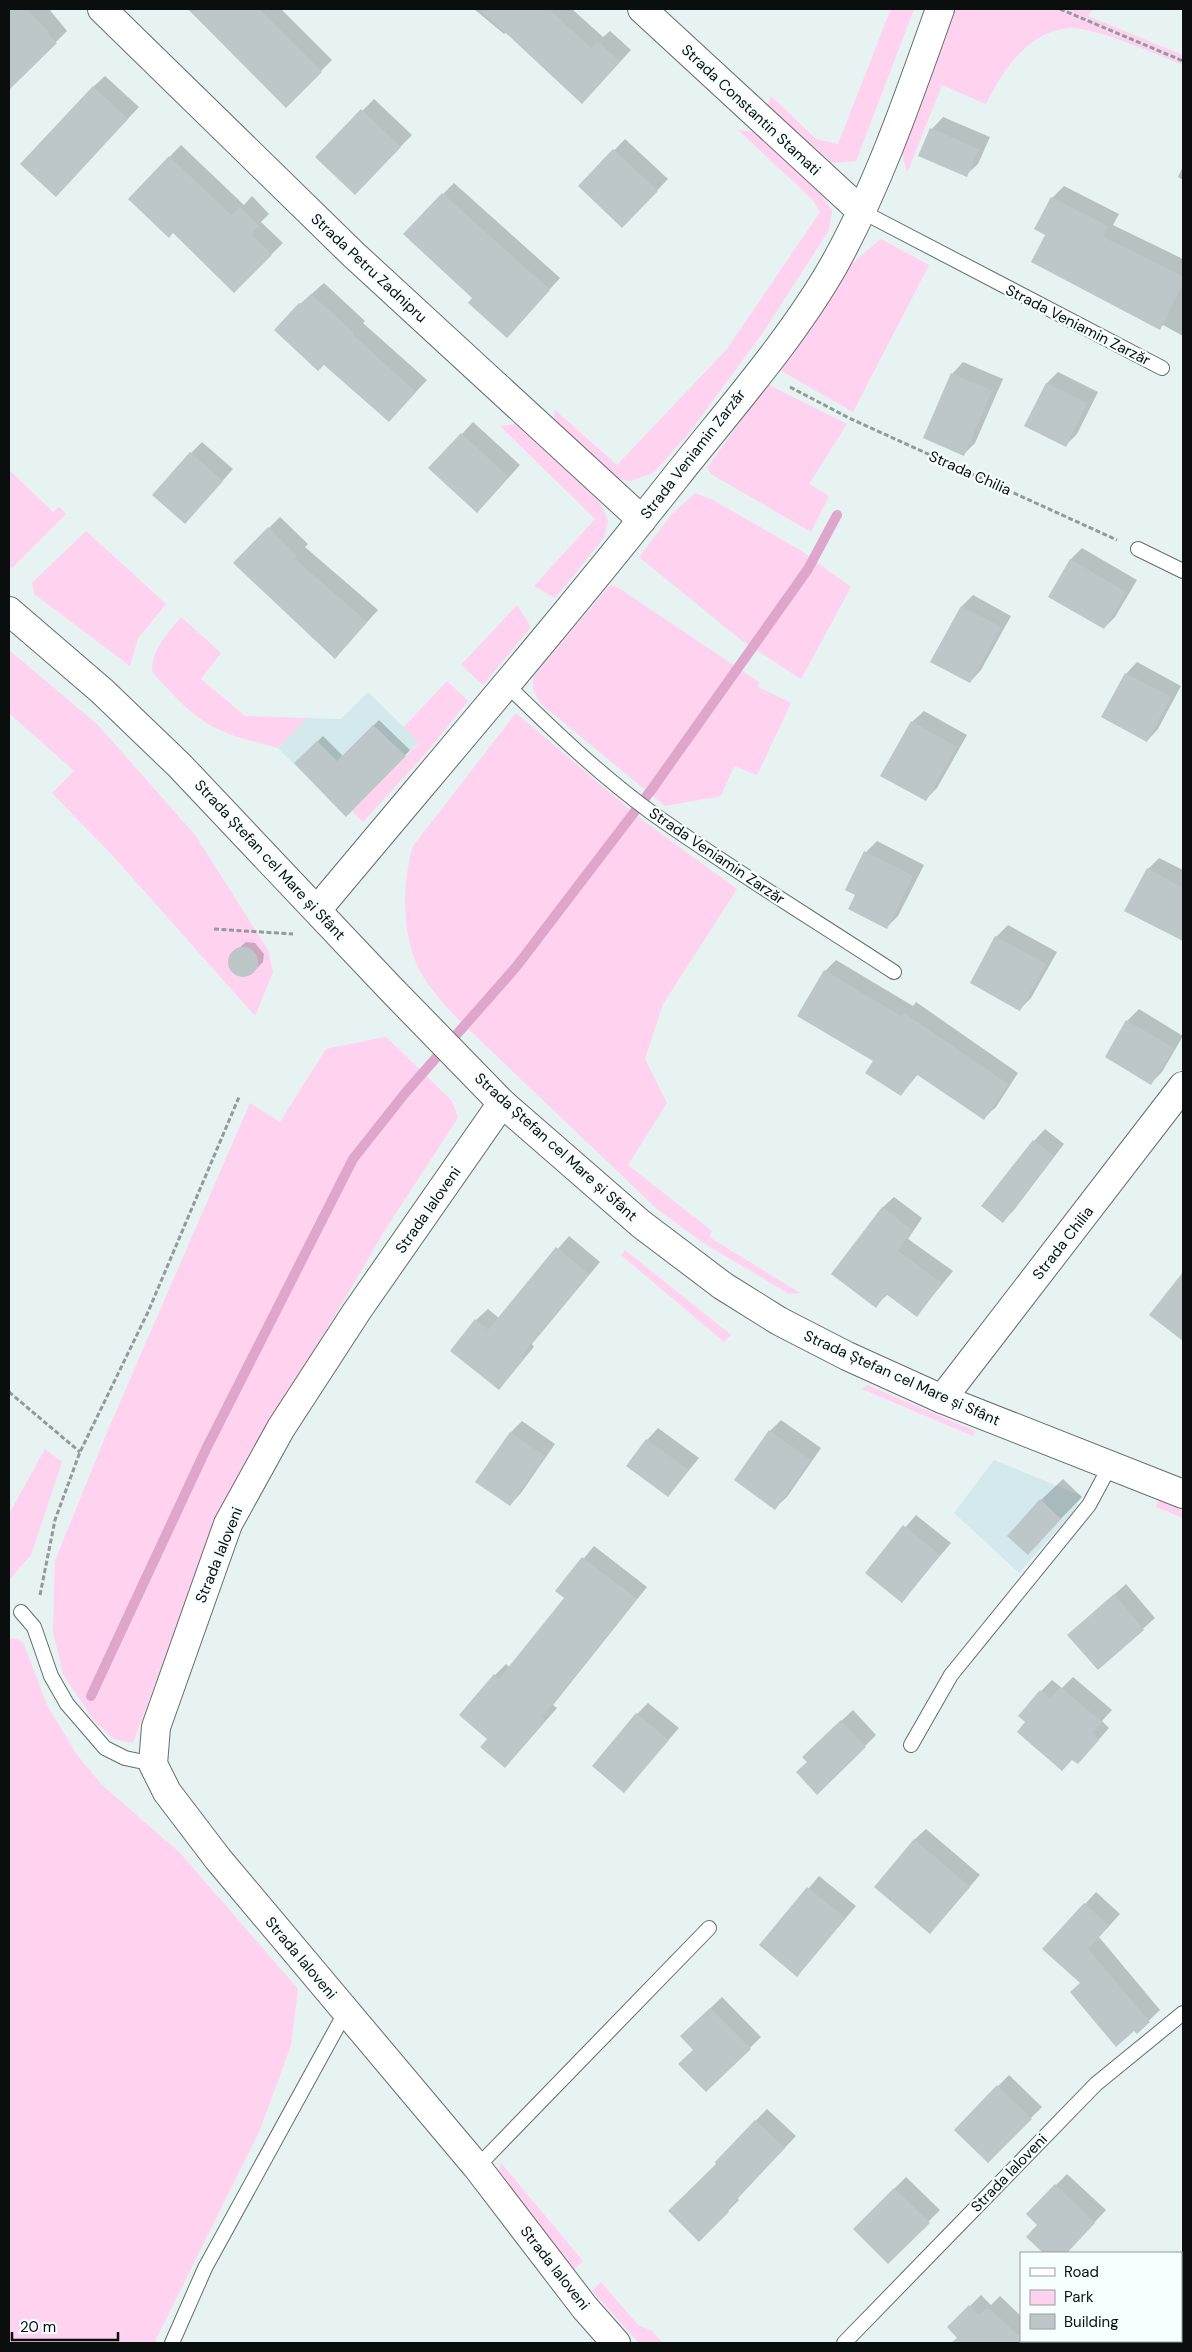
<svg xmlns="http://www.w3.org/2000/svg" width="1192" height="2352" viewBox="0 0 1192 2352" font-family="'DM Sans',sans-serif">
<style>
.built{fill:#d4e9eb}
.green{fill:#ffd2ef}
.shadow{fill:#0003}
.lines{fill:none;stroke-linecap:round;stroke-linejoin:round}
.stream{stroke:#dea6cb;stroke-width:10}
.building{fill:#bdc7c9}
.lane-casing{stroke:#646e6f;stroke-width:16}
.street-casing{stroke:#646e6f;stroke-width:30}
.secondary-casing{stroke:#646e6f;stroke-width:30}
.path{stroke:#929b9b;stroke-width:3;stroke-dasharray:5 2.5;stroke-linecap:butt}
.lane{stroke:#fff;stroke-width:14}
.street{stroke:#fff;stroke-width:28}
.secondary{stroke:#fff;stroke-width:28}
.labels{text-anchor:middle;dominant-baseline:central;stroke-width:4.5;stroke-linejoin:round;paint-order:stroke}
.street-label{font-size:15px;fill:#0a0e0e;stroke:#f7feff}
</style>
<rect width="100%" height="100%" fill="#e7f2f3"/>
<path class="built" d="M 368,692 L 419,742 L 346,817 L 278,748 L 307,718 L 341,719 Z
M 994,1460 L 1082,1496 L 1073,1512 L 1019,1573 L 954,1513 Z"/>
<path class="green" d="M 891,9 L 914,9 L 856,161 L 833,163 L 767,107 L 771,96 L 816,139 L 838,144 Z
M 955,9 L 1093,9 L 1088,16 L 1183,55 L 1183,65 C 1158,55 1095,27 1070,28 C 1029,30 1002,71 986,104 L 942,85 L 907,173 L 902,153 Z
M 738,130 L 760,133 L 815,185 L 832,211 L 829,230 L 764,331 L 689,433 L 653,473 L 630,481 L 615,478 L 553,422 L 555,410 L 617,465 L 727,349 L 820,212 L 812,199 Z
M 881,239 L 929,265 L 853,412 L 778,369 L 849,266 Z
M 767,384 L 847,424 L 809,484 L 829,496 L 811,532 L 711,474 L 707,468 Z
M 522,423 L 601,504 L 608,521 L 604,538 L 555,598 L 534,586 L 595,519 L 500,426 Z
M 9,470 L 53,512 L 59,507 L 66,514 L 12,568 L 9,565 Z
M 695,493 L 713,500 L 800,550 L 851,587 L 801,679 L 741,640 L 639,557 L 672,514 Z
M 86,531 L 166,604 L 138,638 L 130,666 L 34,594 L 32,583 Z
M 610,585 L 617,587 L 759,682 L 758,687 L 791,703 L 757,775 L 734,766 L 721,796 L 665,806 L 540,703 L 533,689 L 533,677 Z
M 517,605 L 531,627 L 483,685 L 461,665 Z
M 181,617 L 221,653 L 201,679 L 245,716 L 307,718 L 278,748 C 256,742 224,735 205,722 C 185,709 168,689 152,672 C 152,649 167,634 181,617 Z
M 9,650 L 98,725 L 195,835 L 268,950 L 273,972 L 255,1016 L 114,857 L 52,793 L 74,771 L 9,713 Z
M 447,681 L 468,701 L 425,754 L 363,822 L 352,811 L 419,743 L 404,727 Z
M 516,713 L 641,819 L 737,889 L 663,1004 L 645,1059 L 667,1103 L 628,1165 L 712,1231 L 709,1237 L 800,1293 L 789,1294 L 702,1242 L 657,1209 L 458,1019 C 444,1004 430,989 420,971 C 401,935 402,884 413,846 Z
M 386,1037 L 452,1101 L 458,1118 L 388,1225 L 217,1516 L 133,1743 L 114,1739 L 94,1721 L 63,1674 L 53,1632 L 55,1561 L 108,1430 L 250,1103 L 280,1122 L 326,1049 Z
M 625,1250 L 731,1335 L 724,1342 L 621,1255 Z
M 867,1385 L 975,1431 L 973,1436 L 862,1389 Z
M 45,1449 L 62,1462 L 31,1555 L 9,1580 L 9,1514 Z
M 1158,1499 L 1183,1509 L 1183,1518 L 1156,1507 Z
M 14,1638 L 23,1642 L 47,1705 L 77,1755 L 102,1785 L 180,1853 L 298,1989 L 291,2045 L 259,2132 L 154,2343 L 9,2343 L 9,1646 L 11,1639 Z
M 501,2163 L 583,2261 L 574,2270 L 504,2189 L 498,2174 Z
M 601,2282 L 638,2325 L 652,2331 L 663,2343 L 639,2343 L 592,2291 Z"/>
<path class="shadow" d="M 12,9 L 49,9 L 67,31 L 20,77 L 9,65 L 9,12 Z
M 188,9 L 281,9 L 332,60 L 286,106 Z
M 474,9 L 572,9 L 603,37 L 610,31 L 631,50 L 593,91 L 507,32 L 504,34 Z
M 105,76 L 139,107 L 67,184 L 93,87 Z
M 374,99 L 412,135 L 355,193 L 317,157 Z
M 943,117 L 990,137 L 978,164 L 966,175 L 920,155 L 932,129 Z
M 625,139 L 668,179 L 634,215 L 580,186 Z
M 181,145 L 244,205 L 252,196 L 269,214 L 261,222 L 283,243 L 234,291 L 173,231 L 129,199 Z
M 1183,166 L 1183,180 L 1178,177 Z
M 454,183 L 560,278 L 518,325 L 474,298 L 443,194 Z
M 1064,186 L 1119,214 L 1113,225 L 1183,259 L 1183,336 L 1163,325 L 1160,328 L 1047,234 L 1036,229 L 1052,198 Z
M 324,283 L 365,321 L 363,323 L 427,380 L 400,409 L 300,304 Z
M 963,362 L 1003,379 L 975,443 L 964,454 L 952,374 Z
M 1058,372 L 1098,392 L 1077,434 L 1065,446 L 1026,426 L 1047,383 Z
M 473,422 L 520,465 L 488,500 L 462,434 Z
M 202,442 L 233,469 L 196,511 L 191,453 Z
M 280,517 L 308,544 L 305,547 L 378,610 L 346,646 L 234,563 Z
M 1082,548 L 1137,580 L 1115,617 L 1104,628 L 1049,596 L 1071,559 Z
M 973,595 L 1011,616 L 981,670 L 970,682 L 962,606 Z
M 1137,662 L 1181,686 L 1158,729 L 1147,741 L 1126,674 Z
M 924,711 L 967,735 L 937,788 L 925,800 L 912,722 Z
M 379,720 L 410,750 L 346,815 L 296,763 L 323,736 L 343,756 Z
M 877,841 L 924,865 L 898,916 L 887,927 L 857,894 L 866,852 Z
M 1159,858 L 1183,870 L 1182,939 L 1148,869 Z
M 1008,925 L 1057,952 L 1031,998 L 1020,1009 L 971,983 L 996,937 Z
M 246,942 L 255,943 L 264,954 L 263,962 L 250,975 L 241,976 L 233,972 L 229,963 L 232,954 Z
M 836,960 L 913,1006 L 916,1002 L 1018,1073 L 996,1107 L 984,1118 L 918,1074 L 901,1095 L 874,1061 L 825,971 Z
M 1139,1009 L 1183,1036 L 1162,1072 L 1151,1083 L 1106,1056 L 1127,1021 Z
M 1045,1129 L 1064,1144 L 1014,1210 L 1002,1222 L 1034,1141 Z
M 894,1197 L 922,1218 L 908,1239 L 953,1271 L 917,1315 L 888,1294 L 875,1306 L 882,1208 Z
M 569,1236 L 600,1262 L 532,1344 L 534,1347 L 499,1388 L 476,1320 L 488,1309 L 499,1318 Z
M 1181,1279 L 1183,1281 L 1183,1340 L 1151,1314 Z
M 781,1420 L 821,1448 L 787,1497 L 775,1508 L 770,1431 Z
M 522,1421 L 555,1444 L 521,1493 L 510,1505 L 511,1432 Z
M 658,1428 L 699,1458 L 668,1496 L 647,1440 Z
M 1063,1479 L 1082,1497 L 1049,1531 L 1041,1500 Z
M 916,1515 L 951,1543 L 902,1601 L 866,1573 Z
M 594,1546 L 647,1587 L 553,1705 L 557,1708 L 516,1755 L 489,1738 L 495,1675 L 506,1664 L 510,1668 L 566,1598 L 557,1591 Z
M 1126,1584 L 1155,1618 L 1098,1669 L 1069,1635 Z
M 1073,1677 L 1112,1710 L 1102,1721 L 1109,1728 L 1078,1763 L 1041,1691 L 1052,1680 L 1062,1688 Z
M 648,1703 L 679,1728 L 624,1791 L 637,1714 Z
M 853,1710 L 876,1735 L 865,1746 L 808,1762 L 815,1746 Z
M 926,1829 L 980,1875 L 930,1932 L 914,1840 Z
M 819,1876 L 856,1906 L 797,1975 L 761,1945 Z
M 1096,1892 L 1120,1914 L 1099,1937 L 1160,2010 L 1137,2032 L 1044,1949 Z
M 722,1997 L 761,2037 L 706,2091 L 695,2049 L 682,2036 Z
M 1009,2075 L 1042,2107 L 988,2161 L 955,2130 Z
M 767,2109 L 796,2136 L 737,2198 L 739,2200 L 699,2240 L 718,2163 L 716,2162 Z
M 1067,2174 L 1106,2210 L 1066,2253 L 1045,2253 L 1028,2237 L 1039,2225 L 1056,2185 Z
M 906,2177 L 940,2210 L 888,2262 L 854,2229 Z
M 1181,2288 L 1183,2291 L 1183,2335 L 1181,2337 Z
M 981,2295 L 991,2305 L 1000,2296 L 1021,2316 L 1021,2334 L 1011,2343 L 956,2343 L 960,2339 L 949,2327 Z
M 1135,2341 L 1176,2341 L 1173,2343 L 1137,2343 Z"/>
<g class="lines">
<path class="stream" d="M 91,1696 L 206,1449 L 353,1159 L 406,1092 L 516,967 L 652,789 L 808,569 L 837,515"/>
</g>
<path class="building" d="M 9,9 L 26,9 L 49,32 L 47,33 L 57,43 L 9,90 Z
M 188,9 L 259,9 L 322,72 L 286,108 Z
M 480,9 L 549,9 L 591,48 L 598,41 L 620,62 L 582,104 Z
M 93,86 L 128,119 L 56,197 L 20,164 Z
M 361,109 L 401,147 L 355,195 L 315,157 Z
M 930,128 L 979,149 L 967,177 L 918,156 Z
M 613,149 L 658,191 L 622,228 L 578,186 Z
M 169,156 L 231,215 L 240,207 L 259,226 L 251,234 L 272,255 L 234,293 L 173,233 L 169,238 L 128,199 Z
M 442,193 L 550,290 L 507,338 L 468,303 L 472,298 L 403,234 Z
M 1051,197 L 1108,226 L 1103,237 L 1183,276 L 1183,283 L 1160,330 L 1031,262 L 1045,235 L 1034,229 Z
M 311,294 L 354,333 L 353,335 L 416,392 L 389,422 L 324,365 L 318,371 L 274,330 L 299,303 L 301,304 Z
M 951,373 L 992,391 L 964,456 L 923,438 Z
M 1046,383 L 1087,403 L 1066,447 L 1024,426 Z
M 461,433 L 509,477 L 477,513 L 428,468 Z
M 190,452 L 223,481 L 185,524 L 152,495 Z
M 268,527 L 297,556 L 295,559 L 367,622 L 335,659 L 233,563 Z
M 1070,559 L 1126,592 L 1104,629 L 1048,597 Z
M 961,606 L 1001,627 L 970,683 L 930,662 Z
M 1125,673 L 1171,697 L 1147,742 L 1101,717 Z
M 911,721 L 957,747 L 926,801 L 880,776 Z
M 373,725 L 406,756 L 346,817 L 294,763 L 317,741 L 337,761 Z
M 864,851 L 913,876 L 887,929 L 848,909 L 855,895 L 845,890 Z
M 1147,868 L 1183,888 L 1183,941 L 1124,911 Z
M 995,936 L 1046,964 L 1020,1011 L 970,983 Z
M228 962a15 15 0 1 1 30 0a15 15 0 1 1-30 0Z
M 824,970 L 902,1017 L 904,1013 L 1008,1084 L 984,1120 L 916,1074 L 901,1096 L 865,1073 L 873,1061 L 797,1016 Z
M 1126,1020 L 1174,1048 L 1151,1085 L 1105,1057 Z
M 1033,1140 L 1054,1156 L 1003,1223 L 981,1206 Z
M 882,1207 L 912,1230 L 898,1251 L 942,1283 L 917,1317 L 886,1294 L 876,1308 L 831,1274 Z
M 556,1247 L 589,1274 L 521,1356 L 524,1359 L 499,1390 L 450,1351 L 475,1319 L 488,1330 Z
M 1183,1272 L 1183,1341 L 1149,1315 Z
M 769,1430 L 811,1460 L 775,1510 L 734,1480 Z
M 510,1432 L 545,1456 L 510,1506 L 475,1482 Z
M 646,1439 L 689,1470 L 668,1497 L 626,1466 Z
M 1040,1499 L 1061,1519 L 1028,1555 L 1007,1536 Z
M 903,1525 L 940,1555 L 902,1603 L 865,1573 Z
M 582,1557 L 637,1599 L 542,1717 L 546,1720 L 505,1768 L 480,1747 L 487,1739 L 459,1715 L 494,1674 L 499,1679 L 564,1598 L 555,1591 Z
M 1114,1594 L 1144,1630 L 1098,1670 L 1067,1635 Z
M 1060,1687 L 1102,1722 L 1092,1733 L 1099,1740 L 1078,1764 L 1072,1760 L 1062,1771 L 1017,1732 L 1025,1722 L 1018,1716 L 1040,1690 L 1050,1699 Z
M 636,1713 L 669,1740 L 624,1793 L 592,1766 Z
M 841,1720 L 866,1747 L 817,1795 L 796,1772 L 807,1762 L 802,1757 Z
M 914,1839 L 970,1887 L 930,1934 L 874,1887 Z
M 807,1887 L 846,1918 L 797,1977 L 759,1945 Z
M 1084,1903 L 1109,1926 L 1088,1949 L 1150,2022 L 1137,2034 L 1134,2031 L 1116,2047 L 1070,1992 L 1080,1983 L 1042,1949 Z
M 710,2008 L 751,2049 L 706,2092 L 678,2064 L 693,2050 L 680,2036 Z
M 997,2085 L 1032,2119 L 988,2163 L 954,2130 Z
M 755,2120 L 785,2148 L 727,2210 L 729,2212 L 699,2242 L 668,2211 L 716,2164 L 715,2162 Z
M 1055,2184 L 1095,2223 L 1067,2253 L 1043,2253 L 1026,2237 L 1037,2225 L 1026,2214 Z
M 894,2188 L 930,2223 L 888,2264 L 853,2229 Z
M 969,2305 L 979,2315 L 988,2307 L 1021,2338 L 1021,2341 L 1026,2343 L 951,2343 L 957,2338 L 947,2327 Z"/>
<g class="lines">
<g class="lane-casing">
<path id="lane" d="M 861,211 L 1162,368
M 1138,549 L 1183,571
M 507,685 C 553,730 600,775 652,813 C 731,869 813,919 894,972
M 21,1612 L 34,1627 L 51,1676 L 67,1704 L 105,1748 L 125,1758 L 153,1764
M 911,1745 L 951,1675 L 1089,1505 L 1110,1466
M 477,2167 L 709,1928
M 172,2343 L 205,2268 L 346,2011
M 844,2343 L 1096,2084 L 1183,2013"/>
</g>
<g class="street-casing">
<path id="street" d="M 102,9 L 354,255 L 642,520
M 642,9 L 861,211
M 317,910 C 437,766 559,625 675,478 C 728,411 792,339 834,265 C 879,184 909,96 940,9
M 502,1103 L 357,1311 L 281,1428 L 228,1524 L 156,1727 L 153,1764 L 167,1792 L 218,1859 L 477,2167 L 585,2308 L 616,2343
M 942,1399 L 1183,1086"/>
</g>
<g class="secondary-casing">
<path id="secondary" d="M 9,611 L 102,691 L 179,765 L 390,988 L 502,1103 L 641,1224 L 723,1286 L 779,1321 L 847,1356 L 942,1399 L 1183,1494"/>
</g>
<path class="path" d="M 1060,9 L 1183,61
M 790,387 L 849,418 L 1117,540
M 214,929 L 293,934
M 9,1392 L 80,1452
M 40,1595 L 55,1520 L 80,1452 L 148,1312 L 239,1097"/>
<use href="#lane" class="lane"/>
<use href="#street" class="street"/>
<use href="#secondary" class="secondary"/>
</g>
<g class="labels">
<g class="street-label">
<text transform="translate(751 110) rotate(43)">Strada Constantin Stamati</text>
<text transform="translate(369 268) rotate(43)">Strada Petru Zadnipru</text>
<text transform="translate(1078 325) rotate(27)">Strada Veniamin Zarzăr</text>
<text transform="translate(693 454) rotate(-52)">Strada Veniamin Zarzăr</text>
<text transform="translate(970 473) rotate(24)">Strada Chilia</text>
<text transform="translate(717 856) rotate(34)">Strada Veniamin Zarzăr</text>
<text transform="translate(270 860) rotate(47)">Strada Ștefan cel Mare și Sfânt</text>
<text transform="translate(556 1147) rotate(42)">Strada Ștefan cel Mare și Sfânt</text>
<text transform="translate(428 1210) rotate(-55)">Strada Ialoveni</text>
<text transform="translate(1063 1243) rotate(-52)">Strada Chilia</text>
<text transform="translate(902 1378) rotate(24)">Strada Ștefan cel Mare și Sfânt</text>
<text transform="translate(219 1555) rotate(-68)">Strada Ialoveni</text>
<text transform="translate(301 1958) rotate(50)">Strada Ialoveni</text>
<text transform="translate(1009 2173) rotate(-46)">Strada Ialoveni</text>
<text transform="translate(555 2268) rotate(52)">Strada Ialoveni</text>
</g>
</g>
<rect width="1192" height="2352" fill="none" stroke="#0a0e0e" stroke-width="20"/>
<rect x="1020" y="2252" width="162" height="90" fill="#f7feff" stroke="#989e9f"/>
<rect x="1030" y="2268" width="25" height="8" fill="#ffffff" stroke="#989e9f"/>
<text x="1064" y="2277" font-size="15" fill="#0a0e0e">Road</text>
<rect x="1030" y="2290" width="25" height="15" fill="#ffd2ef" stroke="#989e9f"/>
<text x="1064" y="2302" font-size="15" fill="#0a0e0e">Park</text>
<rect x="1030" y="2314" width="25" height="15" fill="#bdc7c9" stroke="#989e9f"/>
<text x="1064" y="2327" font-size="15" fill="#0a0e0e">Building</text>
<path d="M12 2332v8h106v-8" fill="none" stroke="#0a0e0e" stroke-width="2.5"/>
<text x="20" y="2332" font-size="15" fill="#0a0e0e" stroke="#f7feff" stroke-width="4" paint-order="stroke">20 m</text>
</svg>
